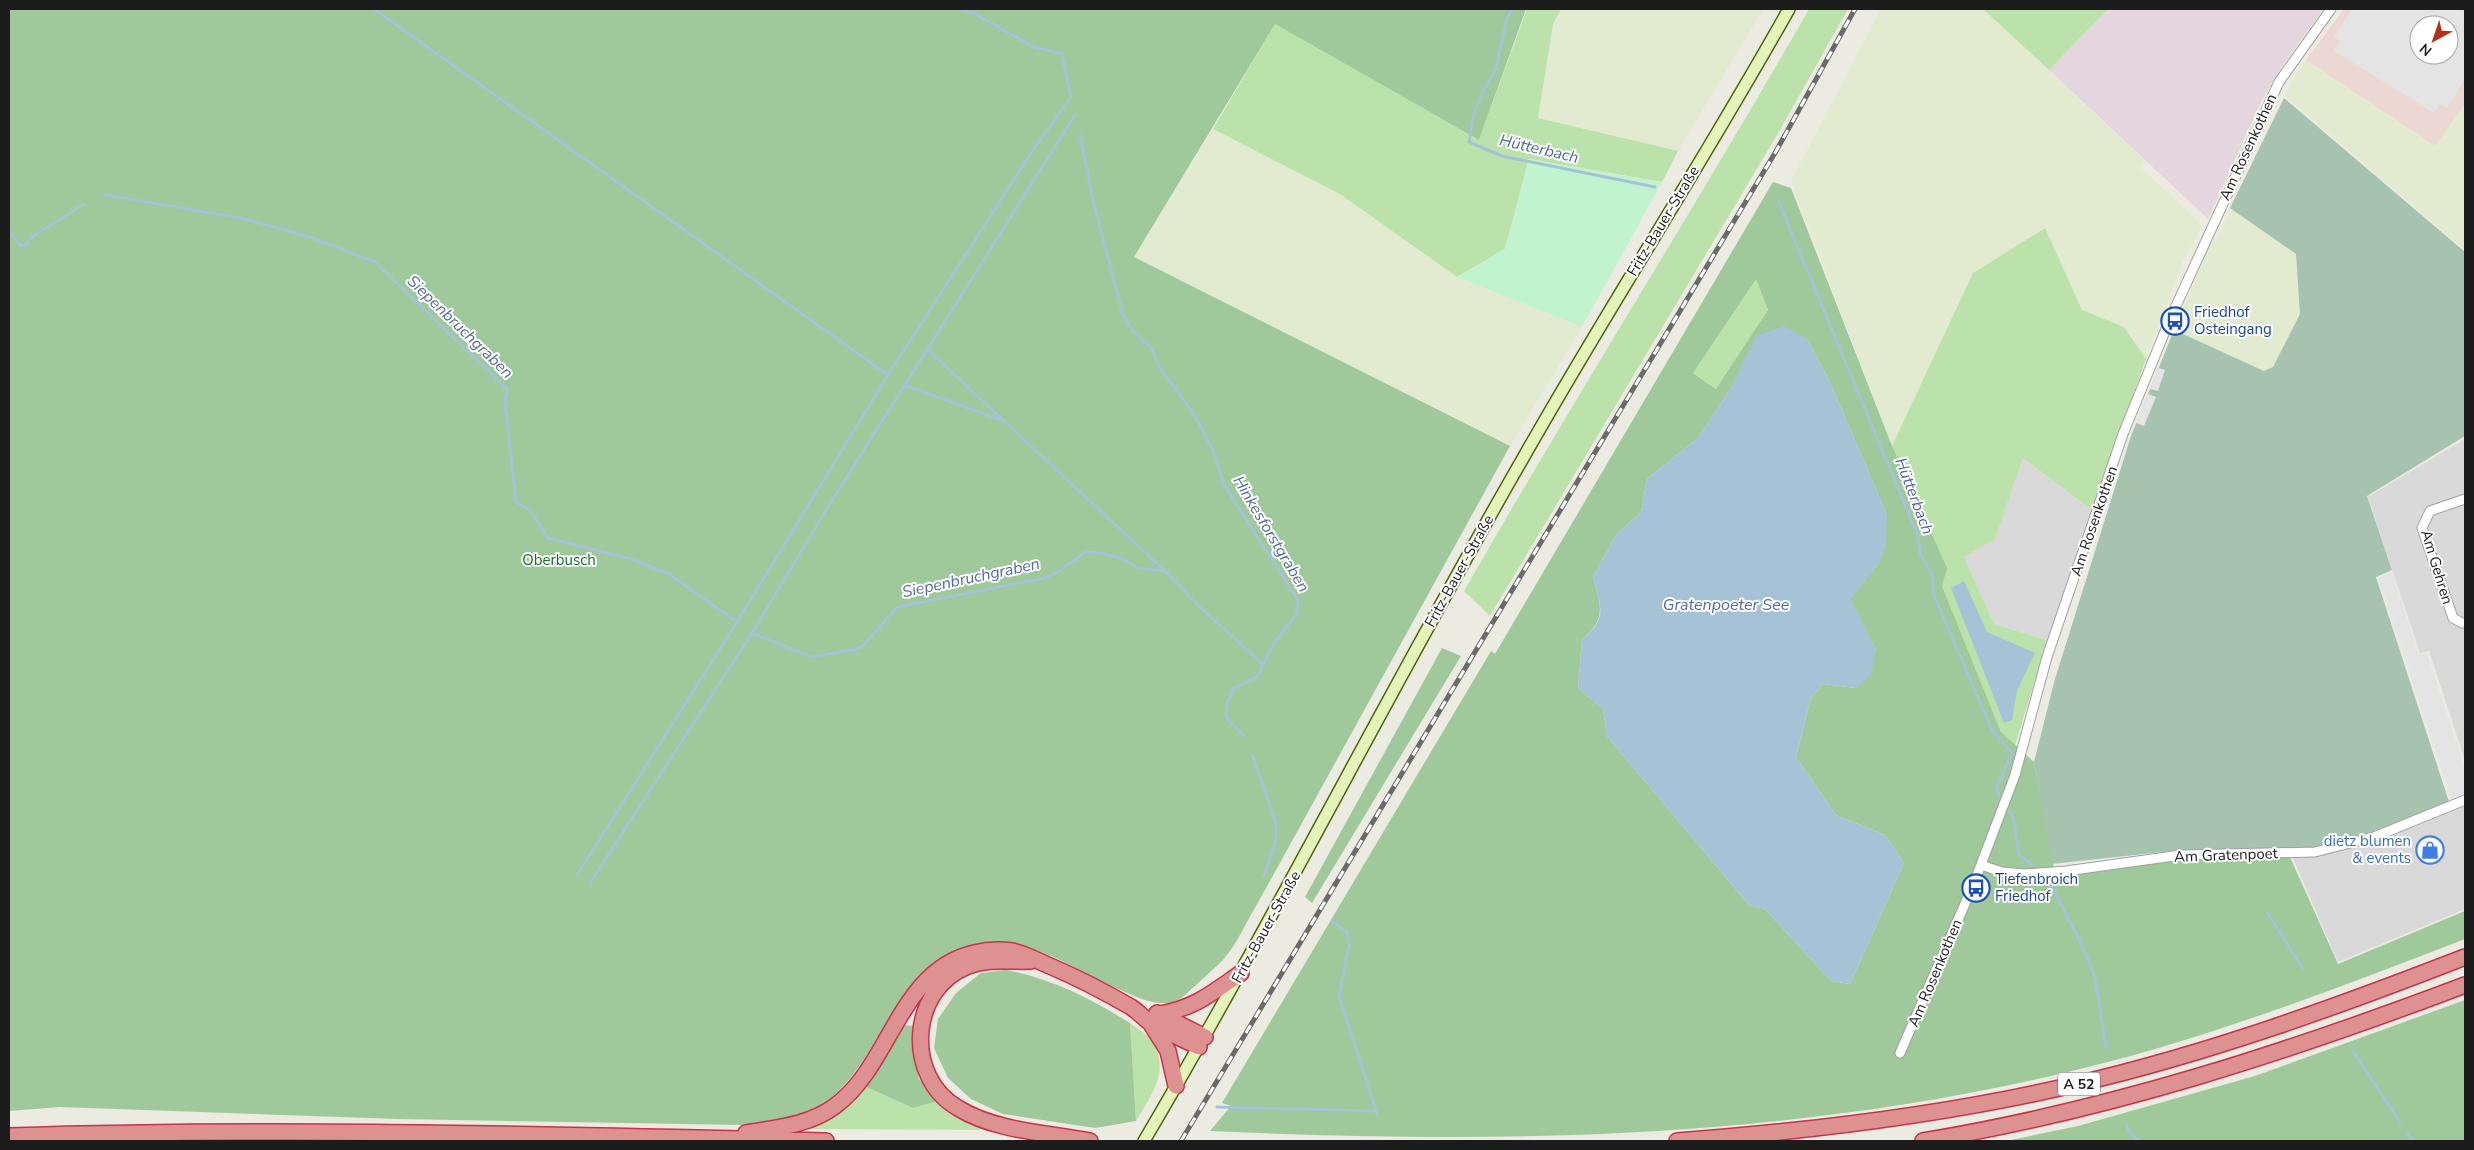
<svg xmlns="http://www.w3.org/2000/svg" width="2474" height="1150" viewBox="0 0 2474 1150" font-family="'Nunito Sans',sans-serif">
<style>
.residential{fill:#dad9d9}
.commercial{fill:#ecd8d2;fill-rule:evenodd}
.industrial{fill:#e5d5df}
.farmland{fill:#e2eacf}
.grass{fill:#bce2ac}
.forest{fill:#9fc89b;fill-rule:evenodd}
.cemetery{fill:#a6c3b0}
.park{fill:#c2f3cf}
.parking{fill:#e4e4e4;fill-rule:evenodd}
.water{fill:#a6c2d6}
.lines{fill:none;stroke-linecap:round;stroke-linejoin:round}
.stream{stroke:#a6c2d6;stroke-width:3}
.street-casing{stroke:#a0a0a0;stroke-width:11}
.secondary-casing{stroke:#4c660f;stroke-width:14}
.highway-casing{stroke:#c5344a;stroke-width:18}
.street{stroke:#fff;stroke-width:9}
.secondary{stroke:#e5f2ba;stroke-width:11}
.highway{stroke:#dd9190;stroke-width:15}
.rail-casing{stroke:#6a6a6a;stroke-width:5}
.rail{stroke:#fff;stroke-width:3;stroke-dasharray:9;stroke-linecap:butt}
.labels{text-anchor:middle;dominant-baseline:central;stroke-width:4;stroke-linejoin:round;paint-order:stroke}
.shield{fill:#fff;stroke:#606060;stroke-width:1}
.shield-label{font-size:14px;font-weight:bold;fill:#1c1c1c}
.street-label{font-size:15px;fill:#1c1c1c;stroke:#fff}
.transit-label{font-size:15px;fill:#164399;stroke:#fff;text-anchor:start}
.park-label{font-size:15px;fill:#156e2e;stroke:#fff}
.shop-label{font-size:15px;fill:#366cbe;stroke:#fff;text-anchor:end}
.water-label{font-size:16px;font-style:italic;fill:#526aa1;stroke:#fff}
</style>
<rect width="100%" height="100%" fill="#ecebe2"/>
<path class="residential" d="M 2465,439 L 2465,761 L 2429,651 L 2420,653 L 2368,497 Z
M 2023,458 L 2092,510 L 2047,640 L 1994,624 L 1964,557 L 1995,538 Z
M 2465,801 L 2465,909 L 2338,962 L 2292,856 L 2316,854 Z"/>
<path class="commercial" d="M 2344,9 L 2465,9 L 2465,104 L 2435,146 L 2306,60 ZM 2419,25 L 2449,25 L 2449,55 L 2419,55 Z"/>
<path class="industrial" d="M 2108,9 L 2323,9 L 2288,58 L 2262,100 L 2208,219 L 2049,70 Z"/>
<path class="farmland" d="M 1561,9 L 1763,9 L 1678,151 L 1538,118 L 1553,24 Z
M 1881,9 L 1983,9 L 2145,161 L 2140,167 L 2203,226 L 2183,260 L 2146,359 L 2124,327 L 2082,310 L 2045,228 L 1973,273 L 1892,446 L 1791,181 Z
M 2306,60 L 2435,146 L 2465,104 L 2465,250 L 2285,96 L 2293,79 Z
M 1213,129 L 1340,194 L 1457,277 L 1582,327 L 1510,446 L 1134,257 Z
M 2230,208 L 2296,254 L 2300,314 L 2273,367 L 2264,371 L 2174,330 L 2210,244 L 2219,236 Z"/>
<path class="grass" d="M 1527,9 L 1561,9 L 1553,24 L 1538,118 L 1678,151 L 1662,182 L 1529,159 L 1505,249 L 1457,277 L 1340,194 L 1213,129 L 1275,24 L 1479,140 Z
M 1809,9 L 1848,9 L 1777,135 L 1490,616 L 1464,591 C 1576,395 1697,205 1809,9 Z
M 1983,9 L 2108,9 L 2049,70 Z
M 2045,228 L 2082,310 L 2124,327 L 2146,359 L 2092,510 L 2023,458 L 1995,539 L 1964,557 L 1994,624 L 2047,640 L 2015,746 L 2001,732 L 1942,586 L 1892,446 L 1973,273 Z
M 1756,278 L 1768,310 L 1717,389 L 1693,373 Z
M 1130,1023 C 1137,1028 1147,1034 1152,1041 C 1171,1071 1151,1095 1136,1121 Z
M 864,1086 L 913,1108 L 938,1101 L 999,1130 L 801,1129 Z"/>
<path class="forest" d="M 9,9 L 1526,9 L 1479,140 L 1275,24 L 1134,257 L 1510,446 L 1260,899 C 1248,918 1238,943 1223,960 C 1214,969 1204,977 1195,986 C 1189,991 1181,1000 1174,1002 C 1161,1006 1143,1000 1130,994 C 1060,965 1012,915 934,964 C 916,976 902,997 891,1016 C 846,1088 835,1117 743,1125 L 397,1119 L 60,1107 L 9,1111 Z
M 1773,182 L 1791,188 L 1892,446 L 1947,568 L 1942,586 L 2001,732 L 2034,762 L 2056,878 L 2181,859 L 2289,855 L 2338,964 L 2465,911 L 2465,939 C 2365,978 2265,1016 2162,1047 C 1850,1138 1532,1146 1210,1131 L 1231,1106 L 1222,1103 L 1491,651 L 1495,654 ZM 1756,279 L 1768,310 L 1716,389 L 1693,373 ZM 1807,339 L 1829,380 L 1887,515 L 1880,562 L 1850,599 L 1876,650 L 1856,688 L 1823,684 L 1811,698 L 1796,757 L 1836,815 L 1885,835 L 1904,863 L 1850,984 L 1831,981 L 1765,909 L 1749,905 L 1607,736 L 1603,709 L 1578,688 L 1582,640 C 1607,618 1601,606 1593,577 L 1616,535 L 1641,512 L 1647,479 L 1698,438 L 1729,391 Z
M 1442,648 L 1461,656 L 1312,903 L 1305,897 Z
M 1006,970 C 1051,978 1091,999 1130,1023 L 1136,1121 L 1095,1128 L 1003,1114 L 971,1099 L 948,1078 L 934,1048 L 938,1019 L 956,993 L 981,973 Z
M 2465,1000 L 2465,1141 L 2006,1141 L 2078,1126 L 2255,1076 Z
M 901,1025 L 915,1026 L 914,1049 L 919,1079 L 938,1101 L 913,1108 L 864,1086 Z"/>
<path class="cemetery" d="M 2284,98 L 2465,252 L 2465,436 L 2367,496 L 2392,570 L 2376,577 L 2449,802 L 2372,832 L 2314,848 L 2181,850 L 2052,864 L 2034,762 L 2055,679 L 2131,436 L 2174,330 L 2264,371 L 2273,367 L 2300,314 L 2296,254 L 2230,208 Z"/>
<path class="park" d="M 1529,159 L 1662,182 L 1582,327 L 1457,277 L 1505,249 Z"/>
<path class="parking" d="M 2352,9 L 2459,9 L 2465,12 L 2465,79 L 2447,108 L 2440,104 L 2434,113 L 2334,51 L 2340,41 L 2334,37 ZM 2419,25 L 2449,25 L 2449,55 L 2419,55 Z
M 2158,368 L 2165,370 L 2158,391 L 2150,389 Z
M 2148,394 L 2156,397 L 2144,426 L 2136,423 Z
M 2392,573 L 2419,655 L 2427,653 L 2465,767 L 2465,796 L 2452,801 L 2378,578 Z"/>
<path class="water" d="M 1784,326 L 1807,339 L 1829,380 L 1887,515 L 1886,546 L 1880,562 L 1851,599 L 1876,650 L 1871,675 L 1856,688 L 1823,684 L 1811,698 L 1796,757 L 1836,815 L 1885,835 L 1904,863 L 1850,984 L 1831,981 L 1765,909 L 1749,905 L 1607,736 L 1603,709 L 1578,688 L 1582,640 C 1608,618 1601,607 1593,577 L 1616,535 L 1641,512 L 1647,479 L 1698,438 L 1729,391 L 1756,336 Z
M 1964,581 L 1987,632 L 2035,653 L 2017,691 L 2012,720 L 2004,723 L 1951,588 Z"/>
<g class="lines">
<path class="stream" d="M 374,9 L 888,375
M 1512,9 L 1506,22 L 1496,69 L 1488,82 L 1474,113 L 1469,142 L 1502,156 L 1655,187
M 1080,135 L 1093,200 L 1123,315 L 1132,330 L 1152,349 L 1161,370 L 1192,411 L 1214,452 L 1224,485 L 1298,600 L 1298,612 L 1275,642 L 1257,677 L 1234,688 L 1227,703 L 1226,717 L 1244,736
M 105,195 L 241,218 L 310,237 L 375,262 L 507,389 L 505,402 L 516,502 L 531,511 L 548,538 L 631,559 L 669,574 L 734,620
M 1778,200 L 1918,536 L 1920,553 L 1932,575 L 1934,595 L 1992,730 L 2012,752 L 1997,788 L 1999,796
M 9,231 L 21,246 L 26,245 L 32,237 L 84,204
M 927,349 L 1003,420
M 904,385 L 1004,421 L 1164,570
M 752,633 L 812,657 L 856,649 L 862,647 L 897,607 L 1045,578 L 1058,572 L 1085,552 L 1101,553 L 1120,558 L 1138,568 L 1165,571 L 1202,609 L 1263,664
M 1252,755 L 1276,822 L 1276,840 L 1264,877
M 2009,812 L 2013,815 L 2019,855 L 2033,865
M 577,875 L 737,622 L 888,375 L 1033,150 L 1071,97 L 1062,54 L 1034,47 L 973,13 L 958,9
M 2049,881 L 2084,949 L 2095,978 L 2106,1047
M 590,883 L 752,633 L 831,502 L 1075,115
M 2267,912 L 2303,969
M 1332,921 L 1347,932 L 1349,945 L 1339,996 L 1377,1114
M 2353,1051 L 2400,1122
M 1217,1107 L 1376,1111
M 2126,1124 L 2129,1132 L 2139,1141
M 2408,1134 L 2413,1141"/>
<g class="street-casing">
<path id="street" d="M 2465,499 L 2430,511 L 2422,528 L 2453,618 L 2462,623 L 2465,623
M 1981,865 L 2002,872 L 2024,874 L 2066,871 L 2181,855 L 2315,852 L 2374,837 L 2465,800
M 1900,1053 L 1974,883 L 2015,775 L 2047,657 L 2123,434 L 2170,319 L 2279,82 L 2331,9"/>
</g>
<g class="secondary-casing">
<path id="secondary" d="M 1144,1141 C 1276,917 1392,685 1522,460 C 1608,308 1704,161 1789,9"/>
</g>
<g class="highway-casing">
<path id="highway" d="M 1031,961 C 1010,962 989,958 968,966 C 909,989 904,1077 958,1108 C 995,1131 1047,1133 1090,1141
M 1157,1013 L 1205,1037
M 1160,1014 C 1195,1008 1212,993 1241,973
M 1151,1024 L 1168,1051 L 1176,1086
M 746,1133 C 776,1128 810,1125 835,1106 C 892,1064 898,971 974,953 C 986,950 999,949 1012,951 C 1024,953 1038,961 1050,966 C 1078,978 1105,992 1131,1007 C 1139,1012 1144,1019 1152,1024 C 1167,1032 1184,1040 1199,1047
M 9,1136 C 281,1127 554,1135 826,1141
M 1677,1141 C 1811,1131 1946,1115 2077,1084 C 2210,1053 2339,1006 2465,957
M 1923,1141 C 2110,1110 2288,1052 2465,985"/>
</g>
<use href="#street" class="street"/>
<use href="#secondary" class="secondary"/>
<use href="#highway" class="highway"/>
<g class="rail-casing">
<path id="rail" d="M 1181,1141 L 1775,153 L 1855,9"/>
</g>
<use href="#rail" class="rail"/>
</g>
<defs>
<g id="bus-ring" transform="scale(1.4375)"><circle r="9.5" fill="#fff" stroke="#1a4fb4" stroke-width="1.5"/><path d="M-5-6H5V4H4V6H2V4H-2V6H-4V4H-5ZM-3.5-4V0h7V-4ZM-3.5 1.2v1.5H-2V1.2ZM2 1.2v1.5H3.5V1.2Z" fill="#1a4fb4"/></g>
<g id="shop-ring" transform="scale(1.4375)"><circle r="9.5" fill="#fff" stroke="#3f7fe0" stroke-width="1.5"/><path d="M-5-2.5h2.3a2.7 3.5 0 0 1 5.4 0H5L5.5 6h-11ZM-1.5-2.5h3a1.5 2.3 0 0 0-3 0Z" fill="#3f7fe0"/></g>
</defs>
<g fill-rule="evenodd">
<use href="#bus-ring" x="2175" y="321"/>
<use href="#shop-ring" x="2430" y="850"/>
<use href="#bus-ring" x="1976" y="888"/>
</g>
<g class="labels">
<rect class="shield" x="2058" y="1072.5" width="42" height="23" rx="4"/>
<g class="shield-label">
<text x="2079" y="1084">A 52</text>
</g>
<g class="street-label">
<text transform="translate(2248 147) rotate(-65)">Am Rosenkothen</text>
<text transform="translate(1663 221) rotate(-59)">Fritz-Bauer-Straße</text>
<text transform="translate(2094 521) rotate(-71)">Am Rosenkothen</text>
<text transform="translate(2437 567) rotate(73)">Am Gehren</text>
<text transform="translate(1459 571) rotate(-61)">Fritz-Bauer-Straße</text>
<text transform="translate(2226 855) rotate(-2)">Am Gratenpoet</text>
<text transform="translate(1266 927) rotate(-61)">Fritz-Bauer-Straße</text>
<text transform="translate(1935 973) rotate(-67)">Am Rosenkothen</text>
</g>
<g class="transit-label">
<text x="2194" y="312">Friedhof<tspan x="2194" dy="17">Osteingang</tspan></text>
<text x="1995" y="879">Tiefenbroich<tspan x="1995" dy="17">Friedhof</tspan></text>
</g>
<g class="park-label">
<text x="559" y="560">Oberbusch</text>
</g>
<g class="shop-label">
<text x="2411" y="841">dietz blumen<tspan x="2411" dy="17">&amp; events</tspan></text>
</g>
<g class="water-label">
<text transform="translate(1539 149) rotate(13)">Hütterbach</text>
<text transform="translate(460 327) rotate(44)">Siepenbruchgraben</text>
<text transform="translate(1914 496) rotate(69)">Hütterbach</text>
<text transform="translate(1271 534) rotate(59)">Hinkesforstgraben</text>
<text transform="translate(971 578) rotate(-12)">Siepenbruchgraben</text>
<text x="1726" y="605">Gratenpoeter See</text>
</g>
</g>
<rect width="2474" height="1150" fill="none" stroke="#1c1c1c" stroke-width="20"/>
<g transform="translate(2434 40) rotate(220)"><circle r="24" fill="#ffffff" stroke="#a4a4a4"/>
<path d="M0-4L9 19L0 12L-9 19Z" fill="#b43213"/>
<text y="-8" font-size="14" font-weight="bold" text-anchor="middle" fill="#1c1c1c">N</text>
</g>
</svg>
